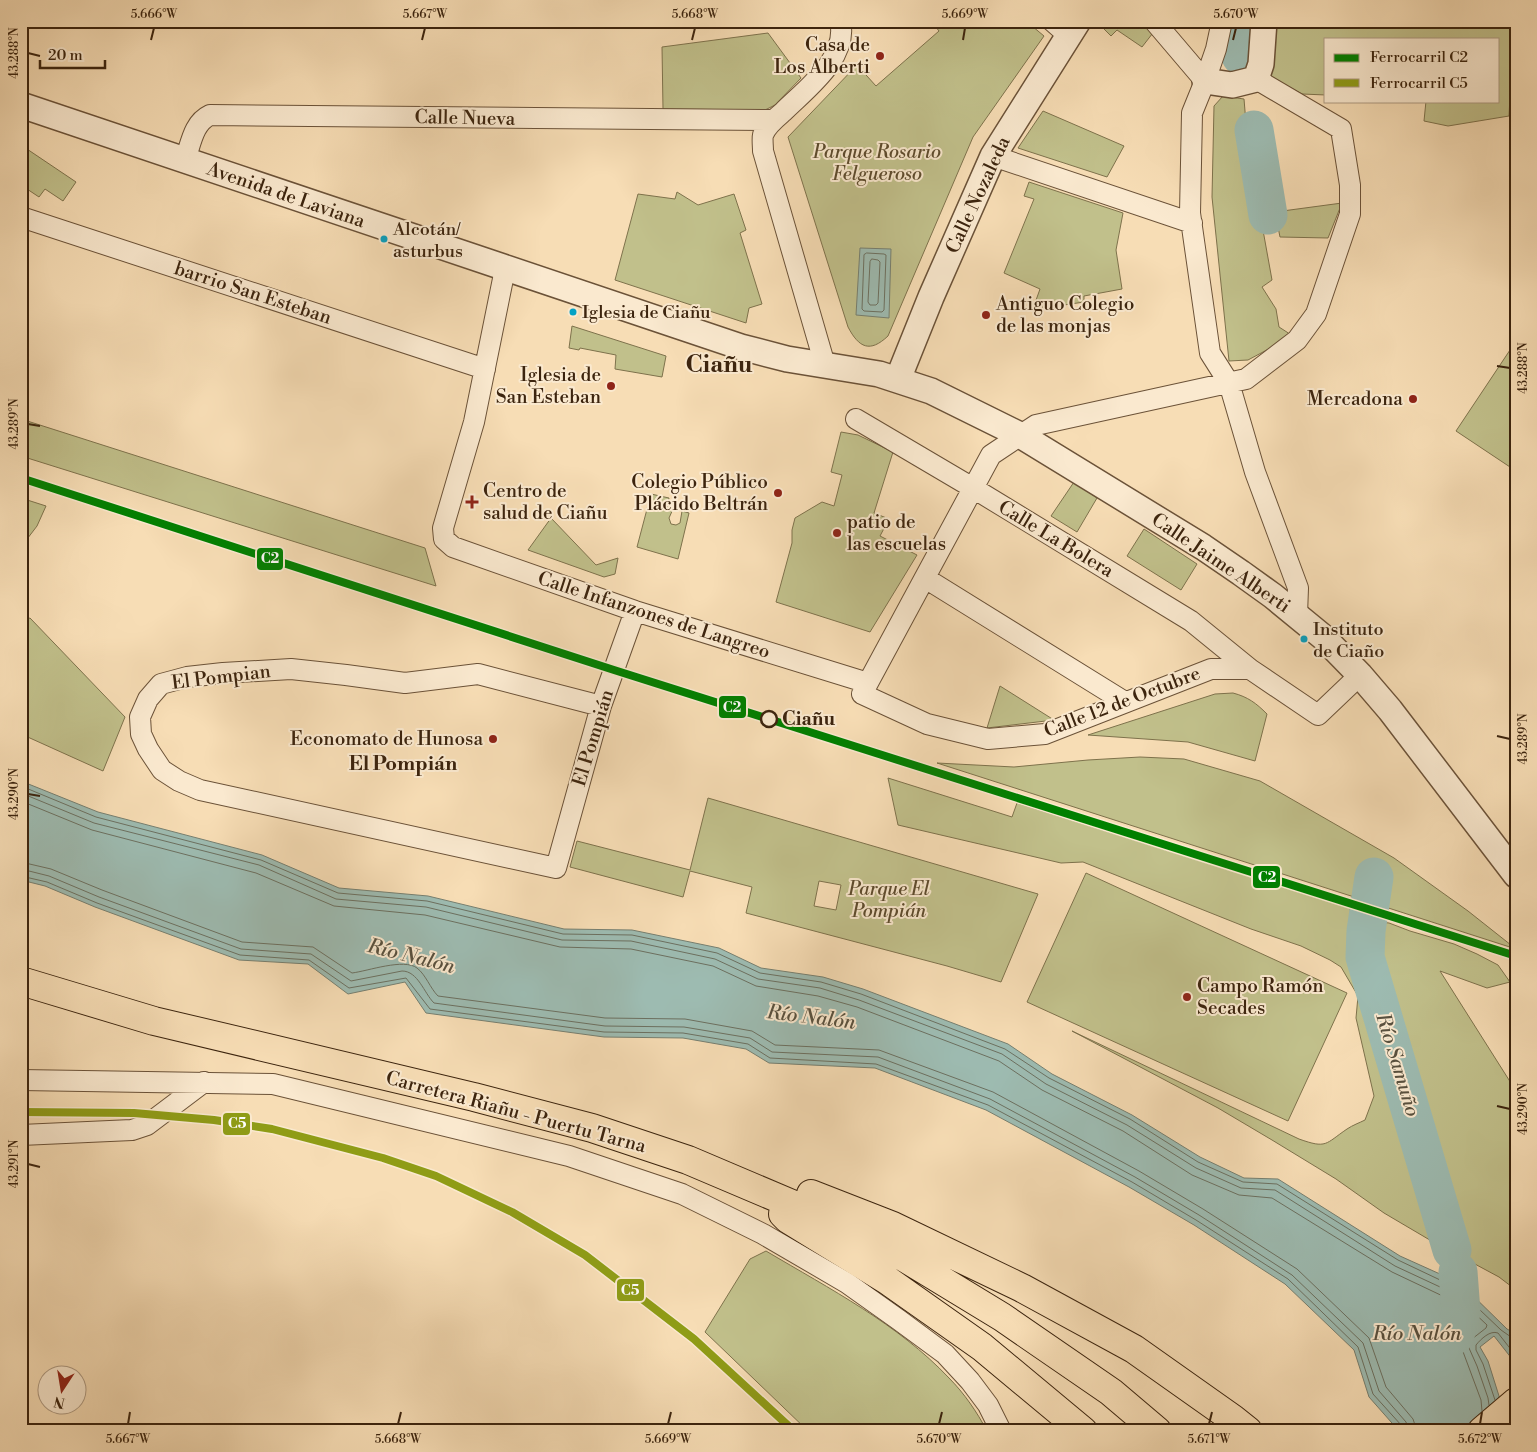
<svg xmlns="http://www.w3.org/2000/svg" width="1537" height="1452" viewBox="0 0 1537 1452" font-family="'Libre Bodoni',serif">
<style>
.green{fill:#c1c08b;stroke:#7e724c;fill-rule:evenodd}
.water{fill:#9dbbb1;stroke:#767f70}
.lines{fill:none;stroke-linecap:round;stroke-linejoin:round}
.shore{stroke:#6c7060;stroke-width:1}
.river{stroke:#9dbbb1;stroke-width:39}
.minor-casing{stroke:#6b5238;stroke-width:22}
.tertiary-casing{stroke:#6b5238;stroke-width:28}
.primary-casing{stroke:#3c240e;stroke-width:30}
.minor{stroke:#fae9cf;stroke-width:20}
.tertiary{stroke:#fae9cf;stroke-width:25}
.primary{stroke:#f7ddb5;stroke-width:28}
.rail-1-casing{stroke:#fae9cf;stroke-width:11}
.rail-2-casing{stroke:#fae9cf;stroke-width:11}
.rail-1{stroke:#008000;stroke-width:8}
.rail-2{stroke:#8f9c16;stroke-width:8}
.ticks{fill:none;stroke:#3c240e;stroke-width:2}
.poi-dot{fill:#8f2418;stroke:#fae9cf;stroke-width:2}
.bus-dot{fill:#03a2c4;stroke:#fae9cf;stroke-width:2}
.stop-dot{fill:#fae9cf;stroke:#3c240e;stroke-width:2.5}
.labels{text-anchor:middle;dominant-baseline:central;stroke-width:4;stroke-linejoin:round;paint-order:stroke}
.bus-label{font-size:18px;fill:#3c240e;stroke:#fae9cf;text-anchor:start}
.poi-label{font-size:19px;fill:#3c240e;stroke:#fae9cf;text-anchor:end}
.street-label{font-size:19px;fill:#3c240e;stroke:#fae9cf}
.park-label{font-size:19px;font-style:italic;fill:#5d4b2d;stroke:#fae9cf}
.stop-label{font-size:19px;font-weight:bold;fill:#3c240e;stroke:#fae9cf;text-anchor:start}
.neighbourhood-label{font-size:20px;font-weight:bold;fill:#3c240e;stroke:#fae9cf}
.water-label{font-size:20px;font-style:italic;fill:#59513f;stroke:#fae9cf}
.district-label{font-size:24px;font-weight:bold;fill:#3c240e;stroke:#fae9cf}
.line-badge{stroke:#fae9cf;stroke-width:2}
.badge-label{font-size:14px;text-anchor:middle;font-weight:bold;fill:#fff}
.neatline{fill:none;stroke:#3c240e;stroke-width:2}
.ticks-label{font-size:12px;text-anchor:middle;fill:#3c240e}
</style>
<rect width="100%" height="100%" fill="#f7ddb5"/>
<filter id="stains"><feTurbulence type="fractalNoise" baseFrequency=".004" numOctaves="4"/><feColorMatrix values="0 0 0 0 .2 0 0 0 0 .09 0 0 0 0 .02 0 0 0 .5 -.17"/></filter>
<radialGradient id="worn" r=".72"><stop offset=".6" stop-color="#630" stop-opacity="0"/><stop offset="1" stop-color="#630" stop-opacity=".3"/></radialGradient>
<path class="green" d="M 931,21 L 1026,21 L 1044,36 L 973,137 L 888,336 C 870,353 859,348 848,327 L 788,137 L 857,65 L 876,86 L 939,31 Z
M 1103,21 L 1146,21 L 1156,29 L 1142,47 L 1117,30 L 1111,36 L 1100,25 Z
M 1277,21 L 1516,21 L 1516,50 L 1512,56 L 1509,116 L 1448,126 L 1424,121 L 1426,101 L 1498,101 L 1498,39 L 1326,39 L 1326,95 L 1302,94 L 1271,77 Z
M 768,33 L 801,78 L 775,105 L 765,110 L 663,109 L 662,47 Z
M 1223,96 L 1244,99 L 1248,147 L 1272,280 L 1262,287 L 1276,309 L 1279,327 L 1293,336 L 1248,360 L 1229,361 L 1212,197 L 1214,106 Z
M 1043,111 L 1124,146 L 1107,177 L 1018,148 Z
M 21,145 L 76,182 L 63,201 L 45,189 L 39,197 L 21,185 Z
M 1029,182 L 1123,213 L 1116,250 L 1122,289 L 1084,296 L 1084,302 L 1044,308 L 1035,303 L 1040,289 L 1004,273 L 1034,199 L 1024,196 Z
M 677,192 L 698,205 L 734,194 L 746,230 L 740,233 L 762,304 L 749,308 L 746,323 L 615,280 L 638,194 L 675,199 Z
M 1342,203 L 1328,238 L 1280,237 L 1275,212 Z
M 572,326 L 666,356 L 662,377 L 615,369 L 616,355 L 580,348 L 579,350 L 569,348 Z
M 1516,341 L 1516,471 L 1456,431 Z
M 21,419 L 425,548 L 436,586 L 21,456 Z
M 841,432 L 858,435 L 893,452 L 874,513 L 889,519 L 880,536 L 917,555 L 870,632 L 776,602 L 792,543 L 792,530 L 795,518 L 822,502 L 834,506 L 842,475 L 831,472 Z
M 1074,482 L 1097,498 L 1077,532 L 1051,516 Z
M 651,494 L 669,498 L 667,508 L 673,509 L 669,518 L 671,524 L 676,525 L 680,523 L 682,511 L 689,513 L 678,559 L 637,547 Z
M 21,498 L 46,506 L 37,526 L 21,547 Z
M 551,518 L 596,565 L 618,558 L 615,574 L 604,577 L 528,550 Z
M 1144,529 L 1197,564 L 1181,590 L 1127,556 Z
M 30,618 L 125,717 L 103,771 L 21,734 L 21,621 Z
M 1000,686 L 1054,720 L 987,728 Z
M 1233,693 C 1248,697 1256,703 1267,714 L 1255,761 L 1188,742 L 1088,735 L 1215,694 Z
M 1140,757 L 1184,759 L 1260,781 L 1394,858 L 1468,911 L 1516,949 L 937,763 L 1014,767 L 1088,760 Z
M 888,778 L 1012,817 L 1017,803 L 1350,908 L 1351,915 L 1354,917 L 1353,957 L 1361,983 L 1382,1064 L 1440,1246 L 1384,1213 L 1336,1179 L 1272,1140 L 1218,1108 L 1072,1031 L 1299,1139 C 1327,1149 1325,1144 1347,1129 C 1353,1125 1359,1123 1365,1120 L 1374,1096 L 1356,1018 L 1358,996 L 1341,967 L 1330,960 L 1301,946 L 1251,929 L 1083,862 L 1061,863 L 898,825 Z
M 708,798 L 1038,894 L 1001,982 L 947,966 L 746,913 L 752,887 L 690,871 L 683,897 L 570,867 L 577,841 L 690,870 ZM 819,881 L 841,885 L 836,910 L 814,906 Z
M 1086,873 L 1347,993 L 1288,1121 L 1027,1002 Z
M 1380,922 L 1389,923 L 1410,931 L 1454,944 L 1477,954 L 1498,965 L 1510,982 L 1487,988 L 1440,971 L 1516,1091 L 1516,1290 L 1499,1277 L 1460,1256 L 1420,1124 L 1378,976 L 1372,941 L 1373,935 Z
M 766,1251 C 830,1289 898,1324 949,1378 C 964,1393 977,1412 987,1431 L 808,1431 L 705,1332 L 750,1259 Z"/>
<path class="water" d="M 860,248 L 891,249 L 889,318 L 856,315 Z
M 21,781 L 98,812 L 262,855 L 339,888 L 428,896 L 564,929 L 632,930 L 719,948 L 761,968 L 823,977 L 863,989 L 1008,1044 L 1052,1074 L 1132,1115 L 1200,1157 L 1244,1178 L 1278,1179 L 1400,1256 L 1460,1283 L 1507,1329 L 1516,1334 L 1516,1364 L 1494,1336 L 1480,1347 L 1488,1361 L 1499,1396 L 1503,1431 L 1399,1431 L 1369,1397 L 1354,1350 L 1285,1284 L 1194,1225 L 1129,1187 L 986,1110 L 875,1068 L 769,1063 L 746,1049 L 683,1038 L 604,1037 L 426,1013 L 405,982 L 348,994 L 308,964 L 239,960 L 95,907 L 45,886 L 21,880 Z"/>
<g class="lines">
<path class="shore" d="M 867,253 L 884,254 L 886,255 L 884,310 L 882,312 L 864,311 L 862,309 L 864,255 Z
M 872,259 L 878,260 L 880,262 L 878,303 L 876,305 L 870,305 L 868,302 L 870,262 Z
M 21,786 L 96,817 L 261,860 L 338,893 L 427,901 L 563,934 L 632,935 L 717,953 L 760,973 L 821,982 L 861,994 L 1005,1049 L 1049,1078 L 1130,1119 L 1198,1162 L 1243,1182 L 1277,1184 L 1398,1260 L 1457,1288 L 1501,1330 L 1511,1337 L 1516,1338
M 21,793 L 94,823 L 259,865 L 336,899 L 426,907 L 562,940 L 631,941 L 715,959 L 758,979 L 820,988 L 859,1000 L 1002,1054 L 1046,1084 L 1127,1125 L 1196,1168 L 1241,1188 L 1275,1190 L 1395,1266 L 1453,1293 L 1487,1325 L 1486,1328 L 1472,1339 L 1469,1348 L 1477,1366 L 1488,1398 L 1489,1405
M 21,801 L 92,830 L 256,873 L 334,906 L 425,915 L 560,947 L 631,949 L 713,966 L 756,986 L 818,996 L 857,1007 L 999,1061 L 1042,1090 L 1123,1131 L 1192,1175 L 1239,1195 L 1272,1198 L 1392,1272 L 1449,1299 L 1476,1325 L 1475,1327 L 1465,1337 L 1462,1349 L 1481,1400 L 1482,1411
M 21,862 L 51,869 L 102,890 L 242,942 L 313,947 L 352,973 C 368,971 404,958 417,968 C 426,975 430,988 438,996 L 605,1018 L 685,1019 L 752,1031 L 775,1045 L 879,1050 L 993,1092 L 1139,1171 L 1203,1209 L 1297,1269 L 1369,1338 L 1386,1387 L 1413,1419 L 1417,1431
M 21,869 L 49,876 L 99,897 L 241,949 L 311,954 L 351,981 L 402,971 C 418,971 424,993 434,1003 L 605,1026 L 684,1027 L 750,1038 L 772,1052 L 878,1057 L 990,1099 L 1135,1177 L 1199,1215 L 1292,1275 L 1363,1343 L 1379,1391 L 1406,1422 L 1409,1431
M 21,876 L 47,882 L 97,903 L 240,955 L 309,960 L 349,988 L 406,978 L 430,1009 L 604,1032 L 683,1033 L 748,1044 L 770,1058 L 876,1064 L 988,1105 L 1132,1182 L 1196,1220 L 1288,1279 L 1358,1347 L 1373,1394 L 1402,1426 L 1403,1431
M 1495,1400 L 1483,1364 L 1476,1350 L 1476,1345 C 1481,1339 1490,1330 1498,1333 L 1516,1356"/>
<path class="river" d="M 1241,56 L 1242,36 L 1245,21
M 1254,130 L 1268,215
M 1374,877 L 1366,931 L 1365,957 L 1452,1250
M 1455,1335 L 1461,1312 L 1458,1272"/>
<g class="minor-casing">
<path id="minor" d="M 1052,21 L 1069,36
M 1154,21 L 1205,81
M 1222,21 L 1216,49 L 1205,81 L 1192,113 L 1190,213 L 1210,353 L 1229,383 L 1255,472 L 1298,588 L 1297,615
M 1256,79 L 1341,129 L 1350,185 L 1350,214 L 1316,314 L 1297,340 L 1246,379 L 1036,425 L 991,455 L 862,694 L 927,724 L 988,739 L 1045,734 L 1211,669 L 1250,669 L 1318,715 L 1360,675
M 993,156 L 1192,223
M 185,160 C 191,144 193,123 210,115 L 773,120
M 21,217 L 485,369
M 505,269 L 474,422 L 443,528 L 444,539 L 453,547 L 635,611 L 868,683
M 825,365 L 763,151 C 763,146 762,139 763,135 C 766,126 776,118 783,112 C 806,89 849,58 840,21
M 856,419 L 973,488 L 1191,621 L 1250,669
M 925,578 L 1125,702
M 601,706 L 478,674 L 405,683 L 346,675 L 291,669 L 223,673 L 187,677 L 161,684 L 148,699 L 140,717 L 141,734 L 148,749 L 162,770 L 179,781 L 200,790 L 556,868 L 601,706 L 635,611
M 21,1080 L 273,1084 L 569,1156 L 682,1194 L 763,1234 L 847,1283 L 899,1320 L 945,1354 L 970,1381 L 988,1405 L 1001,1431
M 21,1135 L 132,1130 L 147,1125 L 204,1082"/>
</g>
<g class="tertiary-casing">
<path id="tertiary" d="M 1205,81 L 1232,85 L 1256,79 L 1261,64 L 1264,21
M 21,105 L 741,347 L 787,359 L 879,374 L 931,391 L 1020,435 L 1203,547 L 1241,573 L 1273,596 L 1323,637 L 1360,675 L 1390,710 L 1516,875
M 898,379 L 931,297 L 993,156 L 1078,21"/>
</g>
<g class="primary-casing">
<path id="primary" d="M 21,981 L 154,1021 L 474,1097 L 592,1128 L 688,1160 L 820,1216 L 905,1258 L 1002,1317 L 1111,1392 L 1157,1431
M 811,1194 L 893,1226 L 1022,1288 L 1134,1349 L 1233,1419 L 1248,1431
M 783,1214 L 788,1219 L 887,1280 L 982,1347 L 1083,1431
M 1482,1431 L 1516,1402"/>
</g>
<use href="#minor" class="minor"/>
<use href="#tertiary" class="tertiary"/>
<use href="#primary" class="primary"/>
<g class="rail-1-casing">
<path id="rail-1" d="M 21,478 L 614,670 L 1516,956"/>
</g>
<g class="rail-2-casing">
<path id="rail-2" d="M 21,1112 L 134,1113 L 214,1120 L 272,1129 L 383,1158 L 436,1176 L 512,1212 L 585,1255 L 694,1339 L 794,1431"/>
</g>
<use href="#rail-1" class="rail-1"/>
<use href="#rail-2" class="rail-2"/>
</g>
<path class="ticks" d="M 151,40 L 154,28M 422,40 L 425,28M 692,40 L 695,28M 963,40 L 965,28M 1233,40 L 1236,28M 28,53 L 40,56M 1497,366 L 1510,368M 28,424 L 40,426M 1497,736 L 1510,739M 28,794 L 40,796M 1497,1106 L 1510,1109M 28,1164 L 40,1167M 128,1424 L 130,1412M 398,1424 L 401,1412M 668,1424 L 671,1412M 939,1424 L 942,1412M 1209,1424 L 1212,1412M 1480,1424 L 1482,1412"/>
<g class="poi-dot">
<circle cx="880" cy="56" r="5"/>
<circle cx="986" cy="315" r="5"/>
<circle cx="611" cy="386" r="5"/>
<circle cx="1413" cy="399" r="5"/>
<circle cx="778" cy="493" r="5"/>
<path d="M469.5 494.5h5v5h5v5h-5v5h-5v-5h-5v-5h5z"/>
<circle cx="837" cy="533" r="5"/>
<circle cx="493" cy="739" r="5"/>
<circle cx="1187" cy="997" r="5"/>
</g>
<g class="bus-dot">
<circle cx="384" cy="239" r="4.5"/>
<circle cx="573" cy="312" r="4.5"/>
<circle cx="1304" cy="639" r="4.5"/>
</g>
<circle class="stop-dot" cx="769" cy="719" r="8"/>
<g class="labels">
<g class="bus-label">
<text x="393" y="229">Alcotán/<tspan x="393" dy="22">asturbus</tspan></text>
<text x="582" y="312">Iglesia de Ciañu</text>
<text x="1313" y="629">Instituto<tspan x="1313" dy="22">de Ciaño</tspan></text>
</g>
<g class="poi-label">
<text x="870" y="45">Casa de<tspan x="870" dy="22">Los Alberti</tspan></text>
<text x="996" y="304" text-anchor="start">Antiguo Colegio<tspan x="996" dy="22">de las monjas</tspan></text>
<text x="601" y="375">Iglesia de<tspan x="601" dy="22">San Esteban</tspan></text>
<text x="1403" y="399">Mercadona</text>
<text x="768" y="482">Colegio Público<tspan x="768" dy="22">Plácido Beltrán</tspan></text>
<text x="483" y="491" text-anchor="start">Centro de<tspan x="483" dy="22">salud de Ciañu</tspan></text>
<text x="847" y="522" text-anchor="start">patio de<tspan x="847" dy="22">las escuelas</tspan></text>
<text x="483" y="739">Economato de Hunosa</text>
<text x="1197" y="986" text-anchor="start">Campo Ramón<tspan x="1197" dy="22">Secades</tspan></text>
</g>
<g class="street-label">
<text transform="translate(465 118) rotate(1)">Calle Nueva</text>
<text transform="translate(286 195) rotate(19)">Avenida de Laviana</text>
<text transform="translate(978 195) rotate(-65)">Calle Nozaleda</text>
<text transform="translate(253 293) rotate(18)">barrio San Esteban</text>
<text transform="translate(1056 539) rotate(31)">Calle La Bolera</text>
<text transform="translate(1221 563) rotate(34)">Calle Jaime Alberti</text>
<text transform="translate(654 615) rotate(18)">Calle Infanzones de Langreo</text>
<text transform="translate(221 677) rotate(-7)">El Pompian</text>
<text transform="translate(1122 702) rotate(-21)">Calle 12 de Octubre</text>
<text transform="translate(593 738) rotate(-73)">El Pompián</text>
<text transform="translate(516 1112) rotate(15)">Carretera Riañu - Puertu Tarna</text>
</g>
<g class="park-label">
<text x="877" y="152">Parque Rosario<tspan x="877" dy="22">Felgueroso</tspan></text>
<text x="889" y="889">Parque El<tspan x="889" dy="22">Pompián</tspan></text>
</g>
<g class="stop-label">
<text x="782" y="719">Ciañu</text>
</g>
<g class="neighbourhood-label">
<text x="403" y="764">El Pompián</text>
</g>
<g class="water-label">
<text transform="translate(411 957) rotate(14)">Río Nalón</text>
<text transform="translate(811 1018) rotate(7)">Río Nalón</text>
<text transform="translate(1397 1065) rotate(73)">Río Samuño</text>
<text x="1417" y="1334">Río Nalón</text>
</g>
<g class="district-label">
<text x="719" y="365">Ciañu</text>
</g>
</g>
<g class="line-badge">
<rect x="256" y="547" width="28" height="24" rx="5" fill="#008000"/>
<rect x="718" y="695" width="29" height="24" rx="5" fill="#008000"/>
<rect x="1252" y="865" width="29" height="24" rx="5" fill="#008000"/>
<rect x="222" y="1112" width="29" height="24" rx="5" fill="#8f9c16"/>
<rect x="616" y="1278" width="29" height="24" rx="5" fill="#8f9c16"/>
</g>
<g class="badge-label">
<text x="270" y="563">C2</text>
<text x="732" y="712">C2</text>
<text x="1267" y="882">C2</text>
<text x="237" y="1128">C5</text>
<text x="630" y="1295">C5</text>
</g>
<rect width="1537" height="1452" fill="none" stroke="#f7ddb5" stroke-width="55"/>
<rect x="1324" y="38" width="175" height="65" fill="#fae9cf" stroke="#ae9a82"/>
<rect x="1334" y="54" width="25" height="8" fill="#008000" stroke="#ae9a82"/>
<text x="1370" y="62" font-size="15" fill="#3c240e">Ferrocarril C2</text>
<rect x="1334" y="79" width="25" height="8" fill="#8f9c16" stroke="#ae9a82"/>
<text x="1370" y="88" font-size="15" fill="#3c240e">Ferrocarril C5</text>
<g transform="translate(62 1390) rotate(192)"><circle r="24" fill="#fae9cf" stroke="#ae9a82"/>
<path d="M0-4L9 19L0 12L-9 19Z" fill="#8f2418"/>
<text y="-8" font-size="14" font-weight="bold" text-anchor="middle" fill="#3c240e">N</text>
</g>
<path d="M40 60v8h65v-8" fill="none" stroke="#3c240e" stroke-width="2.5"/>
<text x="48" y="60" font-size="15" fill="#3c240e" stroke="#fae9cf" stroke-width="4" paint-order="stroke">20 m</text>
<rect x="28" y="28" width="1482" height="1396" class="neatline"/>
<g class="ticks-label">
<text x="154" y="18">5.666°W</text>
<text x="425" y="18">5.667°W</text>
<text x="695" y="18">5.668°W</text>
<text x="965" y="18">5.669°W</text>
<text x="1236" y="18">5.670°W</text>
<text transform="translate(14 53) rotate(-90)" y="4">43.288°N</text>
<text transform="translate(1523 368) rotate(-90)" y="4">43.288°N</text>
<text transform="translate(14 424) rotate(-90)" y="4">43.289°N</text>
<text transform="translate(1523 739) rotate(-90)" y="4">43.289°N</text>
<text transform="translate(14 794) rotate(-90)" y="4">43.290°N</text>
<text transform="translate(1523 1109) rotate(-90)" y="4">43.290°N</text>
<text transform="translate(14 1164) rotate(-90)" y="4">43.291°N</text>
<text x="128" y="1443">5.667°W</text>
<text x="398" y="1443">5.668°W</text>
<text x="668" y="1443">5.669°W</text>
<text x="939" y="1443">5.670°W</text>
<text x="1209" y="1443">5.671°W</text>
<text x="1480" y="1443">5.672°W</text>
</g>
<rect width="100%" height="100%" filter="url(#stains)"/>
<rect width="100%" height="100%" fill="url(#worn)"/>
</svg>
